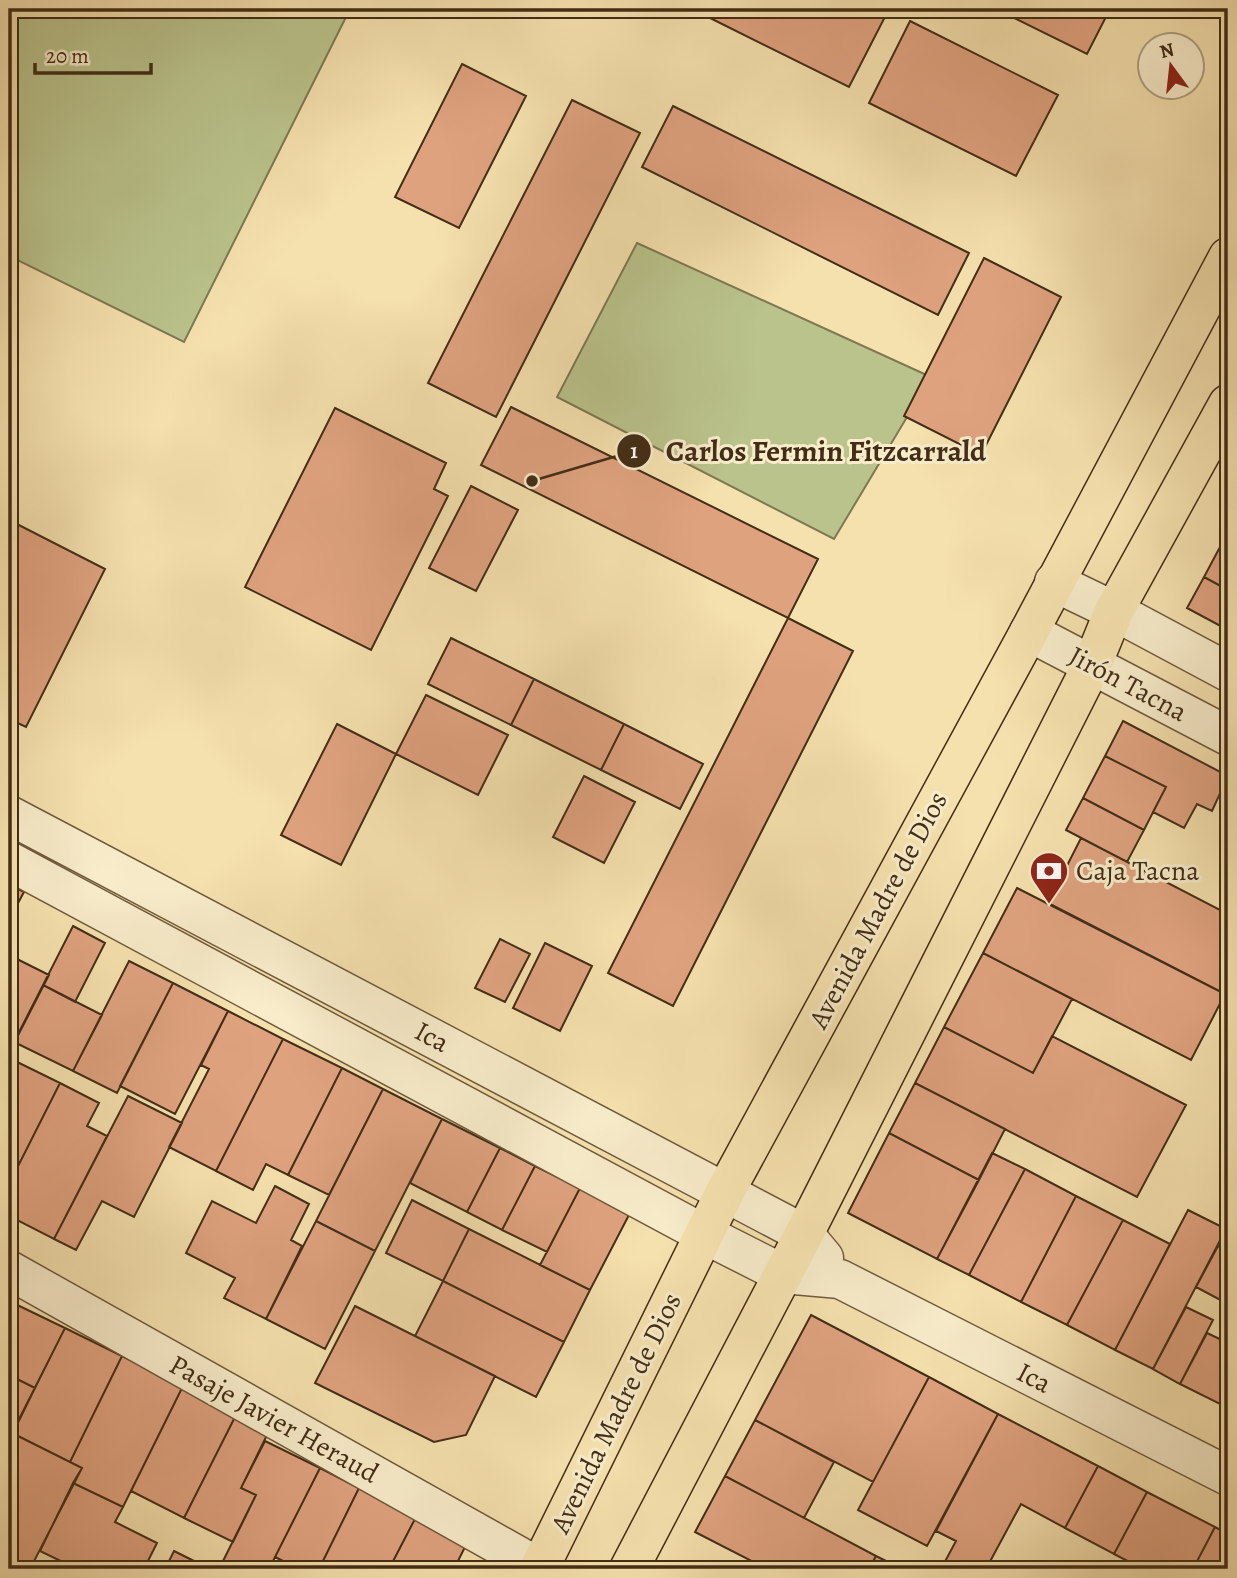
<svg xmlns="http://www.w3.org/2000/svg" width="1237" height="1578" viewBox="0 0 1237 1578" font-family="Alegreya,serif">
<style>
.green{fill:#bac38c;stroke:#7e7851;stroke-width:2}
.building{fill:#dfa27f;stroke:#422d16;stroke-width:2}
.lines{fill:none;stroke-linecap:round;stroke-linejoin:round}
.minor-casing{stroke:#6f5a3c;stroke-width:41}
.major-casing{stroke:#422d16;stroke-width:41}
.minor{stroke:#f8ecca;stroke-width:38}
.major{stroke:#f5e1ae;stroke-width:38}
.labels{text-anchor:middle;dominant-baseline:central;stroke-width:6;stroke-linejoin:round;paint-order:stroke}
.street-label{font-size:28px;fill:#422d16;stroke:#f8ecca}
.poi-label{font-size:28px;fill:#422d16;stroke:#f8ecca;text-anchor:start}
.leader{fill:none;stroke:#422d16;stroke-width:2.5}
.callout-dot{fill:#422d16;stroke:#f8ecca;stroke-width:2.5}
.mark-label{font-size:21px;text-anchor:middle;font-weight:bold;fill:#fff}
.callout-label{font-size:30px;text-anchor:middle;font-weight:bold;fill:#422d16;stroke:#f8ecca;stroke-width:6;stroke-linejoin:round;paint-order:stroke}
</style>
<rect width="100%" height="100%" fill="#f5e1ae"/>
<filter id="stains"><feTurbulence type="fractalNoise" baseFrequency=".00286" numOctaves="4"/><feColorMatrix values="0 0 0 0 .2 0 0 0 0 .09 0 0 0 0 .02 0 0 0 .5 -.17"/></filter>
<radialGradient id="worn" r=".72"><stop offset=".6" stop-color="#630" stop-opacity="0"/><stop offset="1" stop-color="#630" stop-opacity=".3"/></radialGradient>
<path class="green" d="M 9,9 L 350,9 L 184,342 L 9,256 Z
M 637,243 L 931,377 L 834,539 L 557,397 Z"/>
<path class="building" d="M 710,9 L 889,9 L 849,87 L 706,16 Z
M 996,9 L 1110,9 L 1087,54 Z
M 910,21 L 1058,95 L 1016,176 L 869,103 Z
M 462,64 L 526,96 L 459,228 L 395,197 Z
M 572,100 L 640,133 L 496,417 L 428,383 Z
M 673,106 L 969,253 L 938,315 L 642,167 Z
M 984,258 L 1061,297 L 981,455 L 904,416 Z
M 511,407 L 818,559 L 788,618 L 481,465 Z
M 335,408 L 446,463 L 434,489 L 448,496 L 371,650 L 245,587 Z
M 471,486 L 518,510 L 476,591 L 429,568 Z
M 9,520 L 105,569 L 26,727 L 9,719 Z
M 1228,532 L 1228,552 L 1220,547 Z
M 1220,547 L 1228,552 L 1228,590 L 1204,577 Z
M 1204,577 L 1228,590 L 1228,630 L 1187,608 Z
M 788,618 L 853,651 L 673,1006 L 608,973 Z
M 451,638 L 534,679 L 511,725 L 428,684 Z
M 534,679 L 624,724 L 601,770 L 511,725 Z
M 426,695 L 508,735 L 478,795 L 396,754 Z
M 1123,721 L 1228,776 L 1212,811 L 1197,804 L 1184,828 L 1153,812 L 1166,787 L 1105,756 Z
M 337,724 L 396,754 L 341,865 L 281,835 Z
M 624,724 L 703,764 L 680,809 L 601,770 Z
M 1105,756 L 1166,787 L 1144,830 L 1083,798 Z
M 584,776 L 635,802 L 604,863 L 553,837 Z
M 1083,798 L 1144,830 L 1127,862 L 1066,830 Z
M 1081,838 L 1228,914 L 1228,987 L 1225,994 L 1048,903 Z
M 9,884 L 24,892 L 9,920 Z
M 1017,888 L 1225,994 L 1191,1060 L 983,953 Z
M 73,926 L 105,943 L 75,1002 L 43,985 Z
M 500,939 L 530,954 L 505,1002 L 475,988 Z
M 545,943 L 592,966 L 560,1031 L 513,1008 Z
M 983,953 L 1072,999 L 1033,1073 L 944,1027 Z
M 9,955 L 49,975 L 9,1053 Z
M 129,961 L 173,983 L 117,1093 L 73,1071 Z
M 173,983 L 228,1011 L 175,1114 L 120,1086 Z
M 43,985 L 102,1015 L 73,1071 L 14,1042 Z
M 228,1011 L 283,1039 L 216,1171 L 169,1147 L 209,1069 L 201,1065 Z
M 944,1027 L 1033,1073 L 1052,1036 L 1186,1105 L 1137,1197 L 915,1083 Z
M 283,1039 L 342,1068 L 288,1175 L 266,1164 L 253,1190 L 216,1171 Z
M 9,1058 L 60,1083 L 9,1184 Z
M 342,1068 L 383,1089 L 329,1195 L 288,1175 Z
M 60,1083 L 99,1103 L 87,1126 L 107,1136 L 54,1239 L 9,1216 L 9,1184 Z
M 915,1083 L 1005,1129 L 979,1180 L 889,1133 Z
M 383,1089 L 442,1119 L 375,1251 L 316,1221 Z
M 128,1096 L 182,1123 L 134,1217 L 102,1201 L 76,1250 L 54,1239 Z
M 442,1119 L 500,1148 L 467,1212 L 410,1183 Z
M 889,1133 L 979,1180 L 937,1259 L 848,1213 Z
M 500,1148 L 535,1166 L 502,1230 L 467,1212 Z
M 992,1153 L 1025,1169 L 969,1275 L 937,1259 Z
M 535,1166 L 580,1188 L 547,1252 L 502,1230 Z
M 1025,1169 L 1076,1196 L 1021,1302 L 969,1275 Z
M 275,1186 L 309,1204 L 291,1240 L 302,1246 L 266,1319 L 224,1298 L 235,1278 L 186,1253 L 212,1201 L 256,1223 Z
M 580,1188 L 630,1213 L 590,1290 L 540,1265 Z
M 1076,1196 L 1123,1220 L 1067,1325 L 1021,1302 Z
M 412,1200 L 469,1229 L 443,1281 L 386,1253 Z
M 1188,1210 L 1226,1229 L 1153,1369 L 1115,1350 Z
M 1123,1220 L 1170,1244 L 1115,1350 L 1067,1325 Z
M 316,1221 L 375,1251 L 325,1349 L 266,1319 Z
M 469,1229 L 590,1290 L 564,1342 L 443,1281 Z
M 1218,1246 L 1228,1251 L 1228,1304 L 1196,1287 Z
M 443,1281 L 564,1342 L 536,1397 L 415,1336 Z
M 9,1301 L 65,1328 L 35,1388 L 9,1375 Z
M 355,1306 L 495,1376 L 466,1435 L 434,1442 L 315,1383 Z
M 1186,1307 L 1213,1320 L 1180,1384 L 1153,1369 Z
M 811,1315 L 929,1377 L 873,1482 L 755,1420 Z
M 65,1328 L 122,1356 L 70,1462 L 12,1433 Z
M 1207,1333 L 1228,1343 L 1228,1408 L 1180,1384 Z
M 122,1356 L 183,1386 L 123,1507 L 73,1483 L 82,1468 L 70,1462 Z
M 9,1375 L 35,1388 L 9,1441 Z
M 929,1377 L 998,1414 L 927,1546 L 858,1510 Z
M 183,1386 L 237,1413 L 184,1518 L 131,1491 Z
M 237,1413 L 270,1429 L 241,1488 L 256,1495 L 233,1542 L 184,1518 Z
M 998,1414 L 1098,1466 L 1065,1528 L 1021,1504 L 986,1569 L 941,1569 L 956,1541 L 936,1531 Z
M 755,1420 L 834,1462 L 804,1518 L 725,1476 Z
M 12,1433 L 82,1468 L 30,1569 L 9,1560 L 9,1441 Z
M 265,1441 L 320,1468 L 269,1569 L 219,1569 L 256,1495 L 241,1488 Z
M 1098,1466 L 1147,1492 L 1114,1554 L 1065,1528 Z
M 320,1468 L 359,1488 L 319,1569 L 299,1569 L 275,1557 Z
M 725,1476 L 876,1556 L 869,1569 L 767,1569 L 695,1532 Z
M 73,1483 L 123,1507 L 115,1522 L 157,1543 L 144,1569 L 77,1569 L 40,1551 Z
M 359,1488 L 417,1515 L 389,1569 L 319,1569 Z
M 1147,1492 L 1215,1527 L 1193,1569 L 1143,1569 L 1114,1554 Z
M 417,1515 L 468,1541 L 454,1569 L 389,1569 Z
M 1215,1527 L 1228,1534 L 1228,1569 L 1193,1569 Z
M 174,1551 L 210,1569 L 165,1569 Z
M 876,1556 L 902,1569 L 869,1569 Z"/>
<g class="lines">
<g class="minor-casing">
<path id="minor" d="M 1054,582 L 1114,611 L 1228,672
M 1029,632 L 1228,736
M 9,815 L 804,1234 L 824,1258
M 9,861 L 704,1234 L 783,1274 L 840,1279 L 1228,1476
M 9,1270 L 540,1568"/>
</g>
<g class="major-casing">
<path id="major" d="M 539,1569 L 725,1192 L 1029,632 L 1228,257
M 629,1569 L 804,1234 L 1092,665 L 1114,611 L 1228,404"/>
</g>
<use href="#minor" class="minor"/>
<use href="#major" class="major"/>
</g>
<defs>
<g id="bank-pin" transform="scale(2.0125)"><path d="M0 17L-7.5 6A9.5 9.5 0 1 1 7.5 6Z" fill="#8f2418" stroke="#f8ecca"/><path d="M-6-4H6V4H-6ZM0-2.3a2.3 2.3 0 1 0 0 4.6a2.3 2.3 0 1 0 0-4.6Z" fill="#fff"/></g>
</defs>
<g fill-rule="evenodd">
<use href="#bank-pin" x="1049" y="871"/>
</g>
<g class="labels">
<g class="street-label">
<text transform="translate(1128 684) rotate(28)">Jirón Tacna</text>
<text transform="translate(878 910) rotate(-62)">Avenida Madre de Dios</text>
<text transform="translate(432 1037) rotate(28)">Ica</text>
<text transform="translate(1034 1378) rotate(27)">Ica</text>
<text transform="translate(616 1413) rotate(-64)">Avenida Madre de Dios</text>
<text transform="translate(274 1419) rotate(29)">Pasaje Javier Heraud</text>
</g>
<g class="poi-label">
<text x="1076" y="871">Caja Tacna</text>
</g>
</g>
<path class="leader" d="M532 481L634 451"/>
<g class="callout-dot">
<circle cx="532" cy="481" r="7"/>
<circle cx="634" cy="451" r="18"/>
</g>
<g class="mark-label">
<text x="634" y="458">1</text>
</g>
<g class="callout-label">
<text x="826" y="461">Carlos Fermin Fitzcarrald</text>
</g>
<rect width="1237" height="1578" fill="none" stroke="#f5e1ae" stroke-width="35"/>
<rect x="10" y="10" width="1216" height="1557" fill="none" stroke="#422d16" stroke-width="3.5"/>
<rect x="18" y="18" width="1202" height="1543" fill="none" stroke="#422d16" stroke-width="2"/>
<g transform="translate(1171 66) rotate(345)"><circle r="33" fill="#f8ecca" stroke="#afa082" stroke-width="2"/>
<path d="M0-5L12 26L0 18L-12 26Z" fill="#8f2418"/>
<text y="-10" font-size="19" font-weight="bold" text-anchor="middle" fill="#422d16">N</text>
</g>
<path d="M35 63v10h116v-10" fill="none" stroke="#422d16" stroke-width="3.5"/>
<text x="46" y="63" font-size="21" fill="#422d16" stroke="#f8ecca" stroke-width="5" paint-order="stroke">20 m</text>
<rect width="100%" height="100%" filter="url(#stains)"/>
<rect width="100%" height="100%" fill="url(#worn)"/>
</svg>
